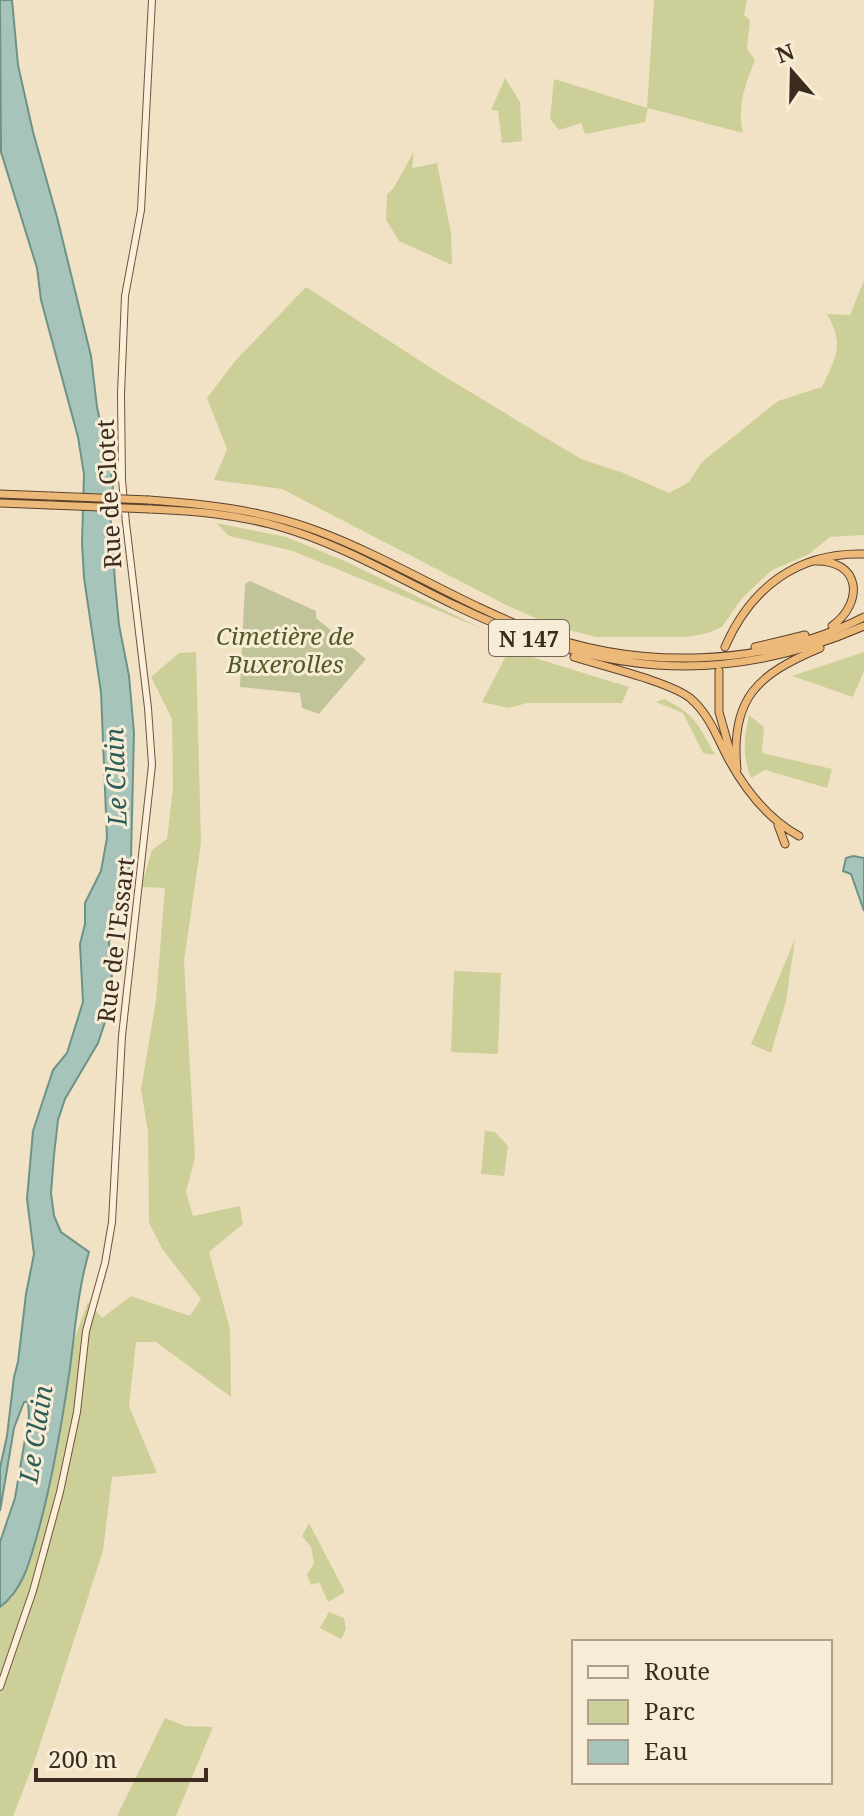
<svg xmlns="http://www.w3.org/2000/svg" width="864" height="1816" viewBox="0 0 864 1816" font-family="'Noto Serif',serif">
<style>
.green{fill:#ccd098}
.cemetery{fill:#c1c498}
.water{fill:#a7c4ba;stroke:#6d9388;stroke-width:2}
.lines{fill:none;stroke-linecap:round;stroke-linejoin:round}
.secondary-casing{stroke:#6f543d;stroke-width:8}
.trunk-casing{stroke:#5b412e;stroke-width:9}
.secondary{stroke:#fbefda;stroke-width:6}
.trunk{stroke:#ecb978;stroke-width:7}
.trunk-bridge-casing{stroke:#5b412e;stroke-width:9;stroke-linecap:butt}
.trunk-bridge{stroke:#ecb978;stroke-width:7}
.labels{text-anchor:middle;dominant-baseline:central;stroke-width:6;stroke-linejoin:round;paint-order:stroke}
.shield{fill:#f7ecd6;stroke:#746656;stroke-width:2}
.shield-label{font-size:22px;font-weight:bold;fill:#3c2c1f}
.street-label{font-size:24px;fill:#3c2c1f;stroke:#f7ecd6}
.park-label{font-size:24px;font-style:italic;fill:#4f5a24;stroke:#f7ecd6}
.water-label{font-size:26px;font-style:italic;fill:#2d5d58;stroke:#f7ecd6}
</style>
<rect width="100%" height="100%" fill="#f1e2c5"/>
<path class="green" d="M 654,0 L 747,0 L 744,15 L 750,20 L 747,49 L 755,60 C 745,85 737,106 743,133 L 648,108 L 645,122 L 585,134 L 581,123 L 559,130 L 550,119 L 554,79 L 647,108 Z
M 505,78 L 520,102 L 522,141 L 502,143 L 498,111 L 491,110 Z
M 414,151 L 412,168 L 437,163 L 451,233 L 452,265 L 399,241 L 386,220 L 387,195 L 395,186 Z
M 864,280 L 864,535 L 830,537 L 809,554 L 772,570 L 742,598 L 722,627 L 708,633 L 686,637 L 596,637 L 554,626 L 508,606 L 282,489 L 214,480 L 227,449 L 207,398 L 236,360 L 306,287 L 442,375 L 581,459 L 621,472 L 669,493 L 689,482 L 702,462 L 778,401 L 822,387 C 836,357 845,345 827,314 L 850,315 Z
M 216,523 L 286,537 L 345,561 L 483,629 L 293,551 L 229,536 Z
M 509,650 L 629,687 L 622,703 L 527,703 L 509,708 L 482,702 Z
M 196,652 L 201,843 L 184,961 L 195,1157 L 186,1192 L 193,1216 L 240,1206 L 243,1224 L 209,1252 L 230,1329 L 231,1397 L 156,1342 L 136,1342 L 129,1406 L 157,1473 L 112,1477 L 103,1551 L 35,1760 L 13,1816 L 0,1816 L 0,1607 L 13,1597 L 44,1511 L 65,1401 L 71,1348 L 88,1302 L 102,1318 L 131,1296 L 190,1316 L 201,1299 L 163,1250 L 149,1223 L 148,1132 L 141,1089 L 156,1000 L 165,888 L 141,887 L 152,850 L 167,839 L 173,788 L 172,719 L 151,677 L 179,653 Z
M 864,652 L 864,671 L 853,697 L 792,676 Z
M 664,699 C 696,715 698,724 715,755 L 703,753 L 683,713 L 656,702 Z
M 749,715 L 764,727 L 762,753 L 832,769 L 827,788 L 765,770 L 751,778 C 742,755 744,738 749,715 Z
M 795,939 L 786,1001 L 771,1053 L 751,1044 Z
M 454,971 L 501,973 L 498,1054 L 451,1052 Z
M 485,1131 L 495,1132 L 508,1146 L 504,1176 L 481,1174 Z
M 309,1523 L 345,1592 L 328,1602 L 319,1582 L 311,1585 L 307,1575 L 314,1563 L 311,1547 L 302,1536 Z
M 329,1612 L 344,1618 L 346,1629 L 341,1639 L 320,1628 Z
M 165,1718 L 185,1726 L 213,1727 L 176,1816 L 117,1816 Z"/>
<path class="cemetery" d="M 250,581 L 316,611 L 316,618 L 366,659 L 319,714 L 302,708 L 300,693 L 240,687 L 245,584 Z"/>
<path class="water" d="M 0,0 L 12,0 L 18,65 L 33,132 L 57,217 L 91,356 L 97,407 L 109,462 L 113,486 L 110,510 L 115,582 L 119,625 L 129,676 L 134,733 L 131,858 L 126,892 L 112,921 L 109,943 L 112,972 L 110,1007 L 98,1043 L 65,1099 L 58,1120 L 54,1155 L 51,1193 L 54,1216 L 61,1232 L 89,1252 C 78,1289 75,1330 70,1368 C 62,1423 53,1478 38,1532 C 30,1560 24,1589 0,1607 L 0,1542 L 15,1498 L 29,1416 L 28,1402 L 24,1402 L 14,1428 L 0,1511 L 0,1468 L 7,1436 L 14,1377 L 18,1362 L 26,1294 L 34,1254 L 27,1199 L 33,1131 L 53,1070 L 67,1053 L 83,1002 L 80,944 L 85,924 L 85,903 L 101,871 L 107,838 L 101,692 L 84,578 L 82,543 L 84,474 L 78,437 L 41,300 L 37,268 L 1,152 Z
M 853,856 L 864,858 L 864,911 L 851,874 L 843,871 L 846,858 Z"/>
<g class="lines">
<g class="secondary-casing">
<path id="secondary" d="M 0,1687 L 33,1591 L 60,1492 L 77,1412 L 86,1331 L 105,1263 L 112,1222 L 122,1036 L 152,765 L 148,708 L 126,523 L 122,480 L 121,394 L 125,296 L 141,210 L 152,0"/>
</g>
<g class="trunk-casing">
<path id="trunk" d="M 0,494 L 50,496
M 149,500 C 206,504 261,510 315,530 C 391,558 459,603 534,631 C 638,671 765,667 864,617
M 0,503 L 50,505
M 150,509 C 193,511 235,514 277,526 C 339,543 396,577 454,605 C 594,673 718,690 864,626
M 813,561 C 862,559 864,603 832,626
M 725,647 C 751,587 798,552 864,554
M 755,647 L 805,635
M 574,657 C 602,666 670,682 690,698 C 710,715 717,738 729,760 C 746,791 768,819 799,836
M 719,671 L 719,712 L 732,758
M 737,769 C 730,698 758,674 820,648
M 778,825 L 785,844"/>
</g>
<use href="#secondary" class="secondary"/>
<use href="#trunk" class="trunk"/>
<g class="trunk-bridge-casing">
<path id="trunk-bridge" d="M 50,496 L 149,500
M 50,505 L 150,509"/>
</g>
<use href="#trunk-bridge" class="trunk-bridge"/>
</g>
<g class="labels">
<rect class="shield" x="489" y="620" width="80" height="36" rx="6"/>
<g class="shield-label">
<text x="529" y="638">N 147</text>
</g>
<g class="street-label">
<text transform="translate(108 494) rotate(-93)">Rue de Clotet</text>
<text transform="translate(115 940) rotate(-83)">Rue de l'Essart</text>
</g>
<g class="park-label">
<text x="285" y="635">Cimetière de<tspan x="285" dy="28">Buxerolles</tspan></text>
</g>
<g class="water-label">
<text transform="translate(115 777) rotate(-92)">Le Clain</text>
<text transform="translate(35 1434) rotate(-81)">Le Clain</text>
</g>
</g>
<rect x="572" y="1640" width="260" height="144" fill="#f7ecd6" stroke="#ac9f8d" stroke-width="2"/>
<rect x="588" y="1666" width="40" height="12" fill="#fbefda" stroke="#ac9f8d" stroke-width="2"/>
<text x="644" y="1680" font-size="24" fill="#3c2c1f">Route</text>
<rect x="588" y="1700" width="40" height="24" fill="#ccd098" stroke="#ac9f8d" stroke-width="2"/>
<text x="644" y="1720" font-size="24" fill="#3c2c1f">Parc</text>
<rect x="588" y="1740" width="40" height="24" fill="#a7c4ba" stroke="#ac9f8d" stroke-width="2"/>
<text x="644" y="1760" font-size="24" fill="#3c2c1f">Eau</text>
<g transform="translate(792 72) rotate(340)" stroke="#f7ecd6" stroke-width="6" paint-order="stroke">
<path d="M0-6L14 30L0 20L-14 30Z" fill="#3c2c1f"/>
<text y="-12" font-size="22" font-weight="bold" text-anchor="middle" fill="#3c2c1f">N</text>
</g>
<path d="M36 1768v12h170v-12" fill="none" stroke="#3c2c1f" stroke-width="4"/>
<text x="48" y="1768" font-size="24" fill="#3c2c1f" stroke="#f7ecd6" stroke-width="6" paint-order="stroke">200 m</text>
</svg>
